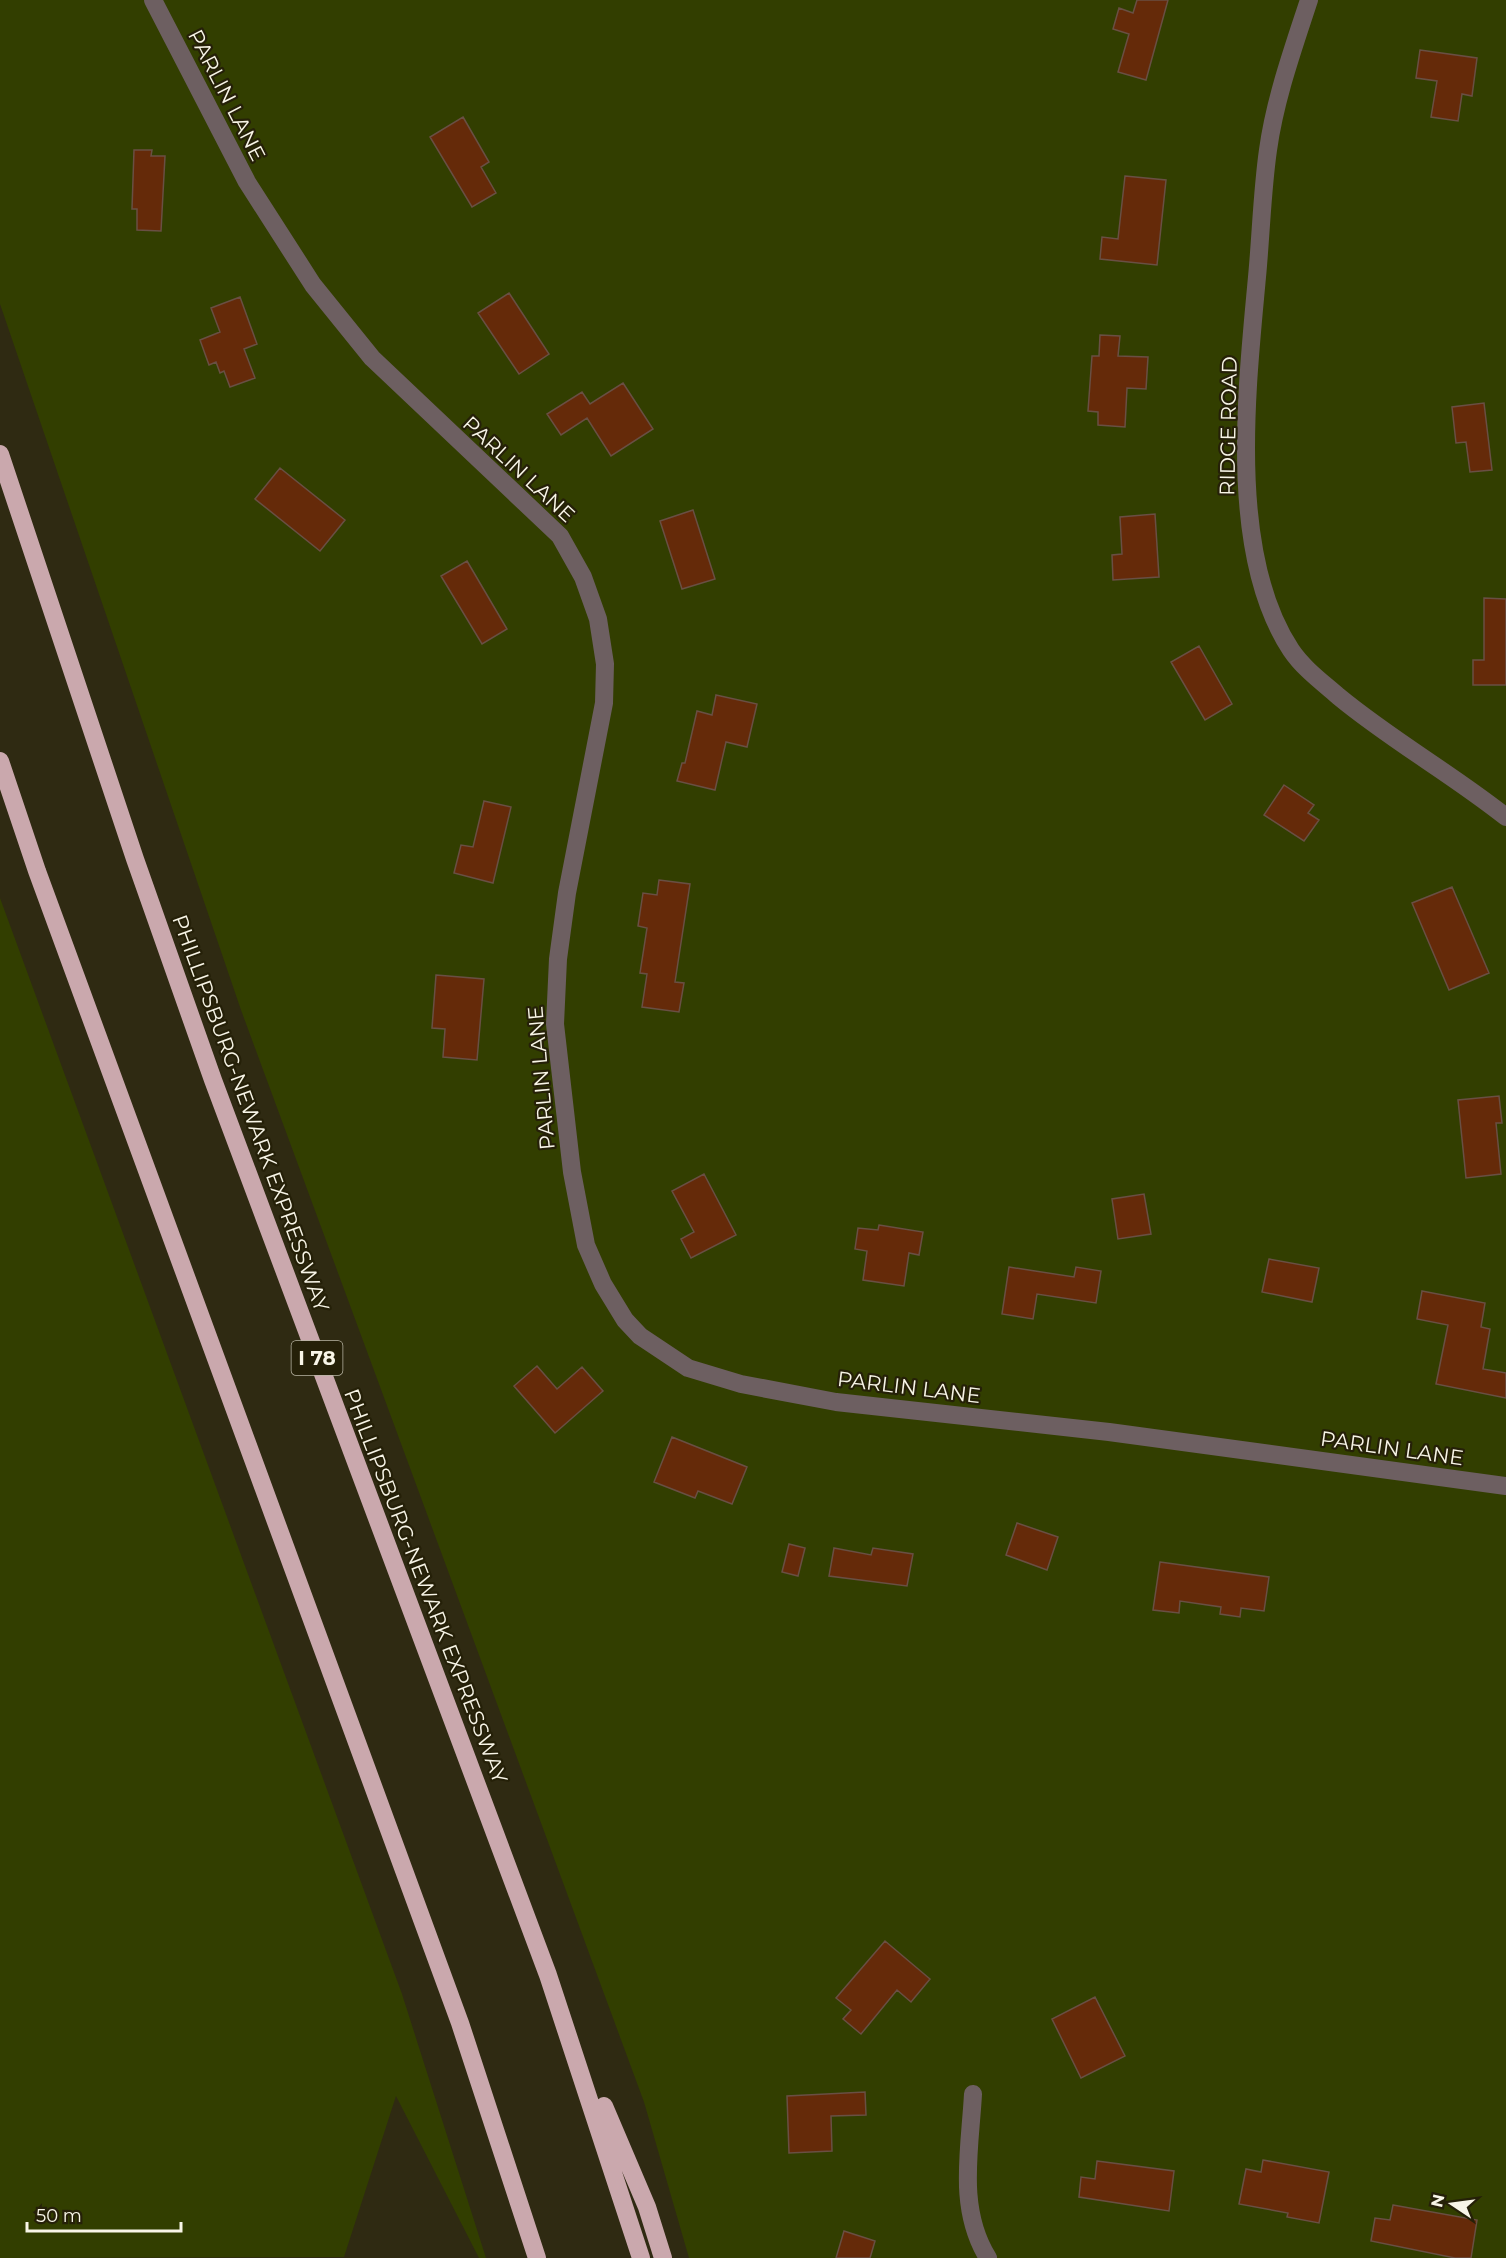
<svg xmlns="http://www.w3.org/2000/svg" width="1506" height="2258" viewBox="0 0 1506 2258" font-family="Montserrat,sans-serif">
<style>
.green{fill:#323e00}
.building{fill:#652a09;stroke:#694f43;stroke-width:1.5}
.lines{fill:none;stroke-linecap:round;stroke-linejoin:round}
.street{stroke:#6d5f61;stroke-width:18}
.highway{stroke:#caa8ad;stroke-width:18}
.labels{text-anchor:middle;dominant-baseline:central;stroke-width:4.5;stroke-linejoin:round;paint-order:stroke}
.shield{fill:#252008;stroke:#b9b5a4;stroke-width:1.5}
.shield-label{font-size:20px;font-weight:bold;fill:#f8f5e7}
.street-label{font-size:21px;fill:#f8f5e7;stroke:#252008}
</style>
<rect width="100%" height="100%" fill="#2f2a12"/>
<path class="green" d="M 0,0 L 1506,0 L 1506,2258 L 689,2258 L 644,2102 L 241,1010 L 0,304 Z
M 0,898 L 402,1994 L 486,2258 L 479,2258 L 396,2096 L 344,2257 L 0,2258 Z"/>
<path class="building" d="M 1137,0 L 1168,0 L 1146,80 L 1118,72 L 1129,34 L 1113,29 L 1119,8 L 1133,13 Z
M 1420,50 L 1477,58 L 1472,96 L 1462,94 L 1458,121 L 1431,117 L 1437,81 L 1416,78 Z
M 463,117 L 489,162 L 481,167 L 496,193 L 472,207 L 430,137 Z
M 134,150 L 152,150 L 151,156 L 165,156 L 161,231 L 137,230 L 137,209 L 132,209 Z
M 1125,176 L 1166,180 L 1157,265 L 1100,259 L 1102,237 L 1118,239 Z
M 509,293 L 549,354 L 519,374 L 478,313 Z
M 240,297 L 257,344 L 244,349 L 255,378 L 230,387 L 224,371 L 220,373 L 216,362 L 209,365 L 200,340 L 220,332 L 211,308 Z
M 1100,335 L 1120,336 L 1118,356 L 1148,357 L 1146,389 L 1127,388 L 1125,427 L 1098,425 L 1098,412 L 1088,411 L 1092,356 L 1099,356 Z
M 623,383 L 653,429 L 611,456 L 587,418 L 561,435 L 547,414 L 582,392 L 590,404 Z
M 1484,403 L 1492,470 L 1470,472 L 1466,442 L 1456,443 L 1452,407 Z
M 280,468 L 345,520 L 320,551 L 255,499 Z
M 693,510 L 715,579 L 682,589 L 660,521 Z
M 1155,514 L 1159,577 L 1113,580 L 1112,555 L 1122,554 L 1120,517 Z
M 467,561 L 507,629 L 482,644 L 441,576 Z
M 1484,598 L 1506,599 L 1506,685 L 1473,685 L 1473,660 L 1484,660 Z
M 1199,646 L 1232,704 L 1205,720 L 1171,662 Z
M 716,695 L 757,704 L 747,747 L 726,742 L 715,790 L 677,781 L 682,763 L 685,763 L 697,711 L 712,715 Z
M 1284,785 L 1314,805 L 1308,813 L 1319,820 L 1304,841 L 1264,815 Z
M 484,801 L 511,807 L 493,883 L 454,873 L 461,845 L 473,847 Z
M 659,880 L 690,884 L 675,982 L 684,983 L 679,1012 L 642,1007 L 647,974 L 640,973 L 647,928 L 638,926 L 643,893 L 657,895 Z
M 1452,887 L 1489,973 L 1449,990 L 1412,903 Z
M 436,975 L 484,979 L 477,1060 L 443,1057 L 445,1029 L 432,1028 Z
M 1499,1096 L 1502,1123 L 1496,1123 L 1501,1174 L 1466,1178 L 1458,1100 Z
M 704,1174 L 736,1235 L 691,1258 L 681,1239 L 694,1232 L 672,1191 Z
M 1144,1194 L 1151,1234 L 1118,1239 L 1112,1199 Z
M 879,1225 L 923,1232 L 919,1255 L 909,1253 L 904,1286 L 863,1280 L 867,1251 L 855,1249 L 858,1228 L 878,1230 Z
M 1269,1259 L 1319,1268 L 1312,1302 L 1262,1292 Z
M 1009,1267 L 1074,1277 L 1076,1267 L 1101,1271 L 1096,1303 L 1037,1294 L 1033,1319 L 1002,1314 Z
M 1422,1291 L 1485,1303 L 1481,1327 L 1490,1329 L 1483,1369 L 1506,1373 L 1506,1398 L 1436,1384 L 1448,1325 L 1417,1319 Z
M 537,1366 L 557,1389 L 582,1367 L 603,1391 L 555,1433 L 514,1386 Z
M 672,1437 L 747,1467 L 732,1504 L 698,1491 L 695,1498 L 654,1482 Z
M 1017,1523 L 1058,1537 L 1047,1570 L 1006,1555 Z
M 789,1544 L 805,1548 L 798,1576 L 782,1572 Z
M 834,1548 L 871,1555 L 873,1548 L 913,1554 L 907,1586 L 829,1576 Z
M 1160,1562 L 1269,1577 L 1264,1611 L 1241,1608 L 1240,1617 L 1220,1614 L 1221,1607 L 1180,1601 L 1179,1613 L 1153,1610 Z
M 885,1941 L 930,1979 L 911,2002 L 897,1990 L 861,2034 L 843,2019 L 851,2010 L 836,1998 Z
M 1095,1997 L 1125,2056 L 1081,2078 L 1052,2019 Z
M 865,2092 L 866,2115 L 831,2116 L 832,2151 L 789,2153 L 787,2096 Z
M 1263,2160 L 1329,2172 L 1319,2223 L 1287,2217 L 1288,2213 L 1239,2204 L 1246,2169 L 1261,2172 Z
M 1097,2161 L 1174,2171 L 1169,2211 L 1079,2197 L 1081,2177 L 1095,2179 Z
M 1393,2205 L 1477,2220 L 1471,2258 L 1455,2258 L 1371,2241 L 1375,2218 L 1390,2220 Z
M 844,2231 L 875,2241 L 870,2258 L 836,2258 Z"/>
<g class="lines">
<path class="street" d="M 153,0 L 247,182 L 313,285 L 372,358 L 560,536 L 583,577 L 598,619 L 605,664 L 604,703 L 567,893 L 558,959 L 555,1024 L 572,1172 L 586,1245 L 603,1284 L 625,1320 L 640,1336 L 688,1368 L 741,1384 L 836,1402 L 1109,1432 L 1506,1486
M 1309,0 C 1293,49 1275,99 1268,150 C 1262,192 1261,235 1257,277 C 1247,387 1227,553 1291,650 C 1303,668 1322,682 1338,696 C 1391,740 1452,774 1506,817
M 973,2094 C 970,2150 957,2208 988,2258"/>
<path class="highway" d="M 0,454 L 135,859 L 213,1080 L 548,1975 L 641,2258
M 0,761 L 37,871 L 460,2023 L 537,2258
M 604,2106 L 647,2207 L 663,2258"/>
</g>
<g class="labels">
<rect class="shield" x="291.5" y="1341" width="51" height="34" rx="4.5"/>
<g class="shield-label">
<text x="317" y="1358">I 78</text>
</g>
<g class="street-label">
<text transform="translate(227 95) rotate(63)">PARLIN LANE</text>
<text transform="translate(1228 426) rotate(-89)">RIDGE ROAD</text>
<text transform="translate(519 469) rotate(43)">PARLIN LANE</text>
<text transform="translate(541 1078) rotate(-95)">PARLIN LANE</text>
<text transform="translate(251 1113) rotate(70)">PHILLIPSBURG-NEWARK EXPRESSWAY</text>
<text transform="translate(909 1387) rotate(7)">PARLIN LANE</text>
<text transform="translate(1392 1448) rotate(8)">PARLIN LANE</text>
<text transform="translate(426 1586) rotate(69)">PHILLIPSBURG-NEWARK EXPRESSWAY</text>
</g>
</g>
<g transform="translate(1452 2204) rotate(283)" stroke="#252008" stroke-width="4.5" paint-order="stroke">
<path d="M0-4.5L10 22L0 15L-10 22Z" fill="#f8f5e7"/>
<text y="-9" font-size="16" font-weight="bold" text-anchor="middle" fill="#f8f5e7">N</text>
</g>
<path d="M27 2222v9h154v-9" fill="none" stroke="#f8f5e7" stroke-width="3"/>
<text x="36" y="2222" font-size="18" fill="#f8f5e7" stroke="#252008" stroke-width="4.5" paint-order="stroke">50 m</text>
</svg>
